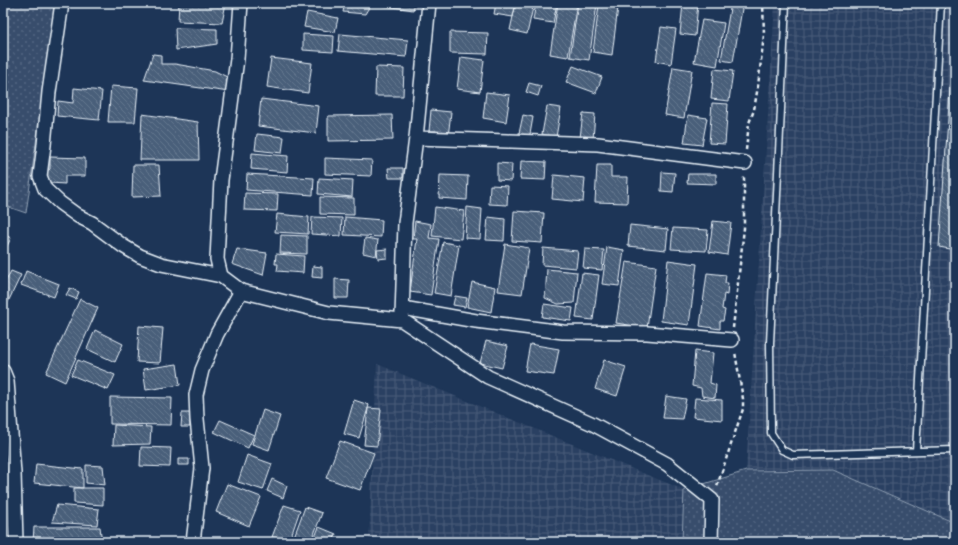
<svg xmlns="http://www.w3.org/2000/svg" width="958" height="545" viewBox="0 0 958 545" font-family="Sriracha,sans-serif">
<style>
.industrial{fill:url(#industrial-grid)}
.grass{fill:url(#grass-dots);stroke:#909fb2}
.building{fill:url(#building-back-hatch);stroke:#e8f1f8}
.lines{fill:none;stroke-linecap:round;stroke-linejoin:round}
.lane-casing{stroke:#e8f1f8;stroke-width:9}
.street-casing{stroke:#e8f1f8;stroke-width:16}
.path{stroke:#e8f1f8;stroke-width:2.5;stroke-dasharray:4 3;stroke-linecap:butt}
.lane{stroke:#1d3557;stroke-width:6}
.street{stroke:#1d3557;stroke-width:13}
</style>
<defs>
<pattern id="industrial-grid" width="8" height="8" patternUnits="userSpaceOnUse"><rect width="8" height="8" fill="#2a4162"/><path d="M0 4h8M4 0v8" fill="none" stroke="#495d79"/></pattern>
<pattern id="grass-dots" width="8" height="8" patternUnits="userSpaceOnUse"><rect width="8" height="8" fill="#374d6c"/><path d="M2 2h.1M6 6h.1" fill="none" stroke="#546782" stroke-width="1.8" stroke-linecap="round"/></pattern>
<pattern id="building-back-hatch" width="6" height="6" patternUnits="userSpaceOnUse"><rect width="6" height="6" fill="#495e7a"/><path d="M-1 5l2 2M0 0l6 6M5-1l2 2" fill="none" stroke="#63768e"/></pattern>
</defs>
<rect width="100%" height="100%" fill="#1d3557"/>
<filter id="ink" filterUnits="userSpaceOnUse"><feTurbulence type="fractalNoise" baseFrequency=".025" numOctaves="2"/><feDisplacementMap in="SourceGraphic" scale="8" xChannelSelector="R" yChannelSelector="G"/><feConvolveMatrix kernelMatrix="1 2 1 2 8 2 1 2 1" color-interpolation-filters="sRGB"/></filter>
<g filter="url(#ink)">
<path class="industrial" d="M 775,3 L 955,3 L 955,523 L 833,470 L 746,471 Z
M 377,364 L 684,490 L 682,542 L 369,542 Z"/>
<path class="grass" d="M 3,3 L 56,3 L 26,213 L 3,205 Z
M 833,470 L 955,523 L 955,542 L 682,542 L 684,490 L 746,471 Z"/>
<path class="building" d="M 179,3 L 226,3 L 222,23 L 178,21 Z
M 300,3 L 340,3 L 340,7 Z
M 303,3 L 337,3 L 336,8 Z
M 345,3 L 415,3 L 413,10 L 371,4 L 365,14 L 343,12 Z
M 496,3 L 516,3 L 513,17 L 494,14 Z
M 516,3 L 534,3 L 527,34 L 510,30 Z
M 536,3 L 557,3 L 553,23 L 533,20 Z
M 558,3 L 577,3 L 568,57 L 550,54 Z
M 578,3 L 597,4 L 589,60 L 570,57 Z
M 683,3 L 698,3 L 695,36 L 680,34 Z
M 731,3 L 743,3 L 733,62 L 721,60 Z
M 599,5 L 618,7 L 612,55 L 593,52 Z
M 307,12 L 338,18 L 335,32 L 304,27 Z
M 702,20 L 724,23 L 717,66 L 694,62 Z
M 955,20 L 955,250 L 939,247 Z
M 661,27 L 676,29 L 671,64 L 656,61 Z
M 175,28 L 217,29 L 217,44 L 176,50 Z
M 450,32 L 488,33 L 487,54 L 450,53 Z
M 303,34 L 334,36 L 333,52 L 303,50 Z
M 340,34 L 408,40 L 406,57 L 338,51 Z
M 153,54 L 161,55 L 161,64 L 175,64 L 215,71 L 227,77 L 229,92 L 144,80 Z
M 461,57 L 484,60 L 480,92 L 457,89 Z
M 271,58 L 312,63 L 308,93 L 267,87 Z
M 573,66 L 602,77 L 596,93 L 566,82 Z
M 376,67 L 404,68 L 403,96 L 375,96 Z
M 673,67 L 692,70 L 684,118 L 665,115 Z
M 714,69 L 733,71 L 729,101 L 711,99 Z
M 529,83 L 541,86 L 538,96 L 526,92 Z
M 111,86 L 138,88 L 135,122 L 108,122 Z
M 74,88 L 102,91 L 99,120 L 57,116 L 58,101 L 73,103 Z
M 486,92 L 510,95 L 506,122 L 483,118 Z
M 261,99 L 319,106 L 316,133 L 258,126 Z
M 712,103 L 728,104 L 725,144 L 709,143 Z
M 547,106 L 561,108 L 556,137 L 542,134 Z
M 431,110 L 451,112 L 448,137 L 436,136 L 436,131 L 429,131 Z
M 583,113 L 595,114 L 593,139 L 580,138 Z
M 142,114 L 198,122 L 199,160 L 140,160 Z
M 392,115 L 393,140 L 328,141 L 328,116 Z
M 523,115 L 533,117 L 529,140 L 518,138 Z
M 688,115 L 707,118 L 702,145 L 684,143 Z
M 257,134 L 284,137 L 282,153 L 255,150 Z
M 252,153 L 288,156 L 287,172 L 251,169 Z
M 50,157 L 85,158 L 85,176 L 65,176 L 65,184 L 50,183 L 43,174 L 50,169 Z
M 325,158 L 372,160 L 371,176 L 325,174 Z
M 521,161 L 546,162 L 545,180 L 520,179 Z
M 497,163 L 512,164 L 511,181 L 497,180 Z
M 133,165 L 159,165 L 161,196 L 132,197 Z
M 597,165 L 611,165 L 611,177 L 628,177 L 627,203 L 595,202 Z
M 388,168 L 403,168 L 403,178 L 389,178 Z
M 662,172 L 675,173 L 673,192 L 661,191 Z
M 247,174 L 314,178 L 313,195 L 246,190 Z
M 688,174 L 716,174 L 716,184 L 687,183 Z
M 440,175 L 468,176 L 467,200 L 439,198 Z
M 554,175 L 585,178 L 583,202 L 552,199 Z
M 319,178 L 353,180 L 352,197 L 318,194 Z
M 490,185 L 508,186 L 507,205 L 489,204 Z
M 245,193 L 278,194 L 277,211 L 244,210 Z
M 320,197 L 354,198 L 354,215 L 320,214 Z
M 435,207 L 464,211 L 461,239 L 432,236 Z
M 467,207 L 482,209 L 480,239 L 465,238 Z
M 514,211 L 544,213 L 542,243 L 512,241 Z
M 277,214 L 309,217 L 308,234 L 275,232 Z
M 312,217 L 342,218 L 341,236 L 311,234 Z
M 345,217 L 382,220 L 381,237 L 344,235 Z
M 488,217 L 505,219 L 504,241 L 486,240 Z
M 415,221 L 431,224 L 429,238 L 439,239 L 431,295 L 410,292 L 417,239 L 413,239 Z
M 713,221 L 731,223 L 727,255 L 709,252 Z
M 630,225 L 668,229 L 666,250 L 628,246 Z
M 673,228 L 708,230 L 706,251 L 671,249 Z
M 3,234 L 11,238 L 3,254 Z
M 281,235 L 307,236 L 307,254 L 280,253 Z
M 365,238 L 378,240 L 376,256 L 363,253 Z
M 443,242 L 459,245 L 451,296 L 434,293 Z
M 505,244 L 529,248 L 522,294 L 498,291 Z
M 607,247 L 624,250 L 619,286 L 602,284 Z
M 543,248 L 578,251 L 576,268 L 542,265 Z
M 237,249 L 267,253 L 263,275 L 232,264 Z
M 387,249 L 387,258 L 378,259 L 377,250 Z
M 585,249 L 604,250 L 602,270 L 583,268 Z
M 276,254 L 304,256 L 303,273 L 277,271 L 278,264 L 275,264 Z
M 668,260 L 697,264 L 689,325 L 661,321 Z
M 626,262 L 656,266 L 647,328 L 616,323 Z
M 313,266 L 322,267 L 322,278 L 312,277 Z
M 547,269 L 577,272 L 574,303 L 558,304 L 545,298 Z
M 11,271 L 21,275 L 7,304 L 3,302 L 3,287 Z
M 26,271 L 59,284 L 54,297 L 21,285 Z
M 582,273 L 599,275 L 593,320 L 576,318 Z
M 707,273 L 726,275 L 725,283 L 728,283 L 727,295 L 724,294 L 722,309 L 725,310 L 723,321 L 720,321 L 720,329 L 700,326 Z
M 335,279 L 349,280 L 348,298 L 335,298 Z
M 472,282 L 495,287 L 491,312 L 467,307 Z
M 70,288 L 79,292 L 76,299 L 66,295 Z
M 455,296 L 467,298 L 465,307 L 453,305 Z
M 80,299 L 98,308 L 65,382 L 46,373 Z
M 544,304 L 573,308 L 571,321 L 542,317 Z
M 139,326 L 163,328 L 160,363 L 137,362 Z
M 95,330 L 123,344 L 115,362 L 87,349 Z
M 486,341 L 508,346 L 502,368 L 480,363 Z
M 530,344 L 559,349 L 554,375 L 525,371 Z
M 695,351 L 713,353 L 710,383 L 716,385 L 715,398 L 702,396 L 701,388 L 692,386 Z
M 78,360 L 115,375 L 108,390 L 71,375 Z
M 604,360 L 626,367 L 617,396 L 595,389 Z
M 177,364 L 180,385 L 146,390 L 143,369 Z
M 666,396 L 686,399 L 682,419 L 663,418 Z
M 110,397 L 172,398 L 171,425 L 110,424 Z
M 695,398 L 722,400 L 722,420 L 693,417 Z
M 354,400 L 369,405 L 359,438 L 344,434 Z
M 368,408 L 381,409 L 377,446 L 364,445 Z
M 263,410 L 280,416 L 269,450 L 252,444 Z
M 182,413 L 190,413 L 190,427 L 181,427 Z
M 220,420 L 254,435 L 248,448 L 214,432 Z
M 114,425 L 151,427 L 150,444 L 113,445 Z
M 340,441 L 374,453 L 360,490 L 326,478 Z
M 141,447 L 171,448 L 170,467 L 140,466 Z
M 247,455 L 272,464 L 263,490 L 238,482 Z
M 178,459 L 189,459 L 189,465 L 178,465 Z
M 36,464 L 83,469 L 83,488 L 34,483 Z
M 86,465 L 103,466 L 105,485 L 86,483 Z
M 272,479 L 287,486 L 283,498 L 267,491 Z
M 227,484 L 261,497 L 249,526 L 216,512 Z
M 74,488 L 103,488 L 103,505 L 74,503 Z
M 57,505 L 99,509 L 97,525 L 52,522 Z
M 284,505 L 300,510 L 289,542 L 272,537 Z
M 305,507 L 322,513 L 311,542 L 292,542 Z
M 34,527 L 100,527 L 102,542 L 33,542 Z
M 319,527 L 336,534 L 333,542 L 313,542 Z"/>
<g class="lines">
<g class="lane-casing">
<path id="lane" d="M 786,3 L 770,343 L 771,433 L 782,450 L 793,455 L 955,450
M 916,451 L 941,3"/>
</g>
<g class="street-casing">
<path id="street" d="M 62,3 L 49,92 L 44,145 L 40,176 L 45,189 L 60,203 L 78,216 L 92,223 L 123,246 L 140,256 L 161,264 L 221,276 L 241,291 L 329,313 L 402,320 L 488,377 L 593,424 L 667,464 L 712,500 L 711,542
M 416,138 L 598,144 L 745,163
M 221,276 L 217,259 L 221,180 L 237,59 L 241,3
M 403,308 L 476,321 L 563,332 L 647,333 L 732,340
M 402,316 L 405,223 L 416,138 L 429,3
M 3,371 L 7,381 L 14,473 L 16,542
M 193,542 L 202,468 L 197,419 L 196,395 L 202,370 L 217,334 L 241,291"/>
</g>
<path class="path" d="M 746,150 L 749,123 L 754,110 L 758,86 L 764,35 L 763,3
M 733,328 L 744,228 L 744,175
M 717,486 L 743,409 L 743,399 L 735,352"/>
<use href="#lane" class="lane"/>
<use href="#street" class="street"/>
</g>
</g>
<rect width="958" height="545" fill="none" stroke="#1d3557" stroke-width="16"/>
<rect x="8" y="8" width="942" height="529" fill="none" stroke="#e8f1f8" stroke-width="1.5" filter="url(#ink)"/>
</svg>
